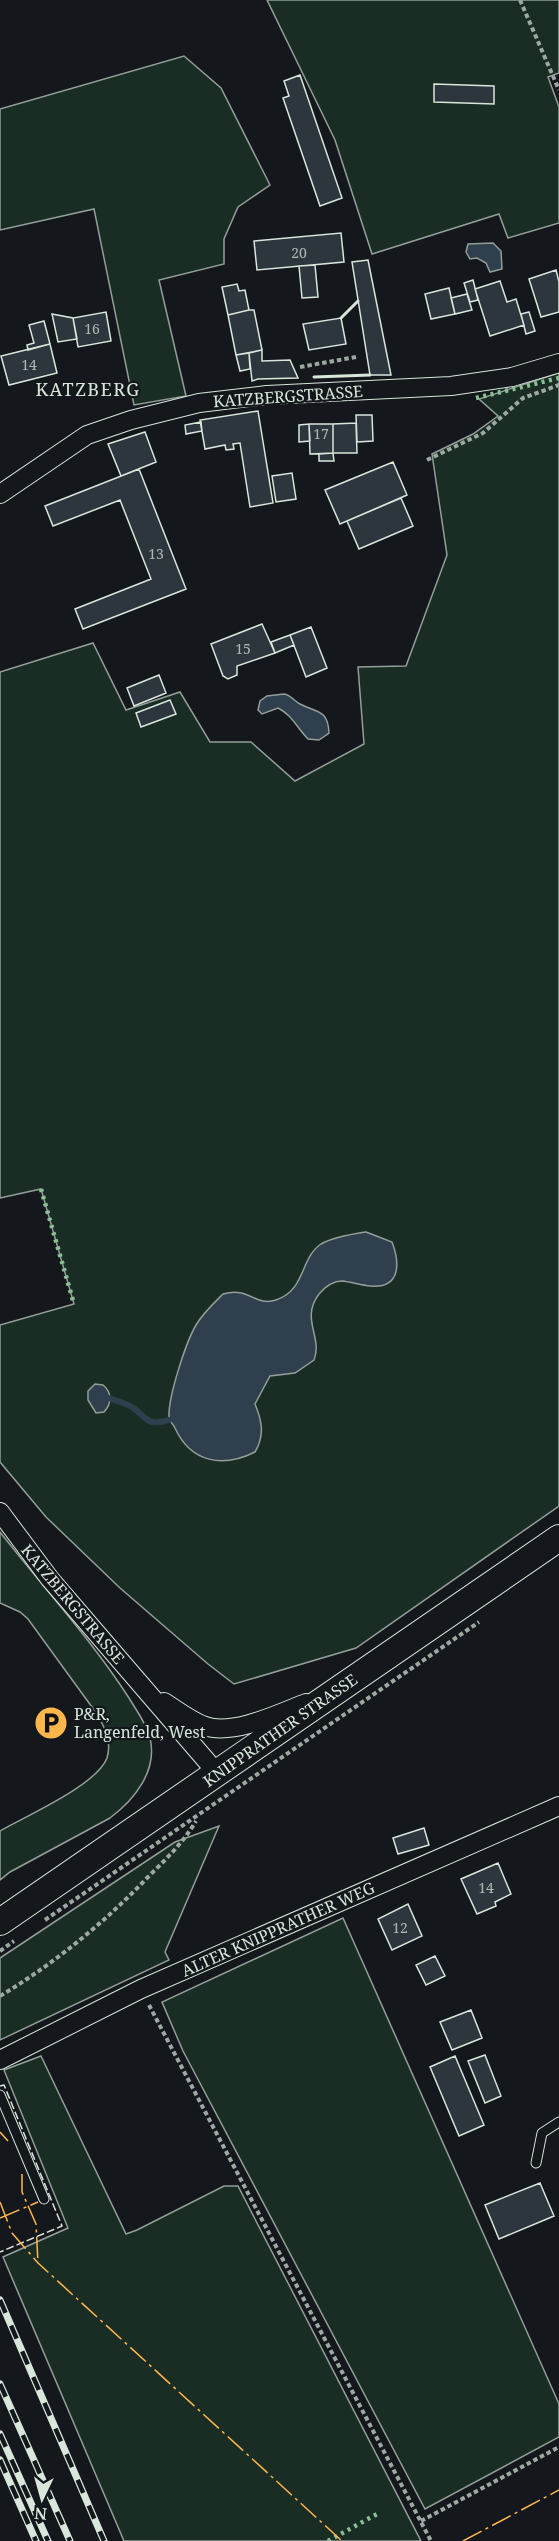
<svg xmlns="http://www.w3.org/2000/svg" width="559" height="2541" viewBox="0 0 559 2541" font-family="'Noto Serif',serif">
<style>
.green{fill:#1a2d24;stroke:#939e99;stroke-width:1.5}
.water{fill:#2f3f4d;stroke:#939e99;stroke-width:1.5}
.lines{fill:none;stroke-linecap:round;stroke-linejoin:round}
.stream{stroke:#2f3f4d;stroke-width:6}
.building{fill:#2c363c;stroke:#d8e6dc;stroke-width:1.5}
.service-casing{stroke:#d8e6dc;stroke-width:11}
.minor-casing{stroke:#d8e6dc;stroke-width:20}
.secondary-casing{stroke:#d8e6dc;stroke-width:28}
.path{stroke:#9da8a2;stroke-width:4;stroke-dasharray:4.5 3;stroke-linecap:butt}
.service{stroke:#14181c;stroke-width:9}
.minor{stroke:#14181c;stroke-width:18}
.secondary{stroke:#14181c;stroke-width:26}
.rail-casing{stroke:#d8e6dc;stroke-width:7}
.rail{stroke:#14181c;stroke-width:4.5;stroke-dasharray:14;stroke-linecap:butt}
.hedge{stroke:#8ac095;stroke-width:4.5;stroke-dasharray:3 4.5;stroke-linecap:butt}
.fence{stroke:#d8e6dc;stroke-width:1.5;stroke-dasharray:8 3;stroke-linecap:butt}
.wall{stroke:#d8e6dc;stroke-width:3}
.power{stroke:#ffb74d;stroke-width:1.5;stroke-dasharray:21 4.5 3 4.5;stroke-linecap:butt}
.labels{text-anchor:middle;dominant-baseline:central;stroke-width:4.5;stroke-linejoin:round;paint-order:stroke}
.number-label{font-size:14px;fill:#adbab4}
.street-label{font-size:16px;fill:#d8e6dc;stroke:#14181c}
.poi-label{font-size:16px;fill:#d8e6dc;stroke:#14181c;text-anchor:start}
.neighbourhood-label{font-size:18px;letter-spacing:1.5px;fill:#d8e6dc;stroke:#14181c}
</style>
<rect width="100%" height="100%" fill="#14181c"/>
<path class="green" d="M 267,0 L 559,0 L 559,73 L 548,77 L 559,107 L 559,223 L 508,238 L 499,214 L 372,254 L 335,140 Z
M 184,56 L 221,88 L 270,185 L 238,207 L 224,239 L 224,264 L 159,280 L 186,396 L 134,405 L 94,209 L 0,230 L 0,109 Z
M 559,373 L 559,1506 L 356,1648 L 234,1684 L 208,1664 L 120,1588 L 46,1517 L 0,1462 L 0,1325 L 74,1304 L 41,1189 L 0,1198 L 0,672 L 93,643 L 126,710 L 180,692 L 210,742 L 251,742 L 295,781 L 364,744 L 358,667 L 406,666 L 447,555 L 432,454 L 473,434 L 498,416 L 479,399 Z
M 0,1532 C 43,1587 91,1639 129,1698 C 136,1710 147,1724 150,1738 C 158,1771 134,1800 110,1818 L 10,1872 L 0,1880 L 0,1831 C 26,1816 97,1785 107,1758 C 112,1742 105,1728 97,1714 L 28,1619 L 20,1612 L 0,1603 Z
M 219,1826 L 165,1952 L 169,1960 L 0,2040 L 0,1958 L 175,1842 Z
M 343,1918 L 559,2404 L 559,2437 L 425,2509 L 183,2051 L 162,2002 Z
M 41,2056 L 126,2234 L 137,2230 L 224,2186 L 238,2186 L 421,2541 L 124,2541 L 3,2257 L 68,2228 L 4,2070 Z"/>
<path class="water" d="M 493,243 L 501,251 L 502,269 L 490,272 L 486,263 L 477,258 L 470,259 L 466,252 L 468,244 Z
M 284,694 C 291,695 294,701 300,704 C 317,713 328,709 329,733 L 319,740 L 308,739 C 297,728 292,715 278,708 L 262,714 L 258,710 L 260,701 L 267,696 Z
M 366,1232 L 392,1242 C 400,1263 401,1289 370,1286 C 361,1285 351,1282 342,1281 C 333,1281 325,1287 319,1294 C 300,1319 323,1337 314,1360 L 295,1373 L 270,1376 L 255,1404 C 262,1421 265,1435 255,1452 C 223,1468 191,1463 175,1428 C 173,1423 169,1422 169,1417 C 168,1397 186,1342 196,1325 C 203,1313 214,1303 223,1294 C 249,1286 255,1307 276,1300 C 306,1290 300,1258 321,1244 C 333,1237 353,1234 366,1232 Z
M 95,1384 L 103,1385 C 112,1392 112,1404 104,1412 L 96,1413 L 88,1400 L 88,1391 Z"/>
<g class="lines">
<path class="stream" d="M 109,1398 C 116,1401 125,1403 132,1407 C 149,1419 145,1426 169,1420"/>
</g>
<path class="building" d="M 300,75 L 342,198 L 320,206 L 283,98 L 289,96 L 284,81 Z
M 434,84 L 494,86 L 494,104 L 434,102 Z
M 341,233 L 344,262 L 257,270 L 254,241 Z
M 368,260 L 391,375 L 370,375 L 352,262 Z
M 315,265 L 318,297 L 302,298 L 299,266 Z
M 556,270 L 559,282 L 559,312 L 541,317 L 529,279 Z
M 473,280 L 478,300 L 470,302 L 464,283 Z
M 500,281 L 507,302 L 516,299 L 524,325 L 490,336 L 475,289 Z
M 237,284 L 239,291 L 245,290 L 249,310 L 228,315 L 222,287 Z
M 449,288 L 455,314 L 431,319 L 425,294 Z
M 467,294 L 472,310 L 455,314 L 451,298 Z
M 249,310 L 254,310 L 262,350 L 236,355 L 228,315 Z
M 106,312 L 111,341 L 78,347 L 73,318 Z
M 529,312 L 535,331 L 526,334 L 521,314 Z
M 52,314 L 73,318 L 77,339 L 58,342 Z
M 341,318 L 346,344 L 309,350 L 303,324 Z
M 44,321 L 50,344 L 28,350 L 27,345 L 34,343 L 29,325 Z
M 50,344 L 57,373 L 9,385 L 1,356 Z
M 262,350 L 262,361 L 290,360 L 298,378 L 258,379 L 252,381 L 249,353 Z
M 249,353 L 250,369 L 240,371 L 236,355 Z
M 258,411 L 273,503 L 250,507 L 240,443 L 233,444 L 234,449 L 226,450 L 225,445 L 205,449 L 200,420 Z
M 356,415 L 372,415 L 373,441 L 357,442 Z
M 201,422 L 202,431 L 186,434 L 185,425 Z
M 356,423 L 357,453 L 333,453 L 333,424 Z
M 309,424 L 333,424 L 333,453 L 310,454 Z
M 309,424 L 310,441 L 299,442 L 299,425 Z
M 145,432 L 156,462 L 121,476 L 108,444 Z
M 333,453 L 334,461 L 319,461 L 319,454 Z
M 393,462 L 407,495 L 340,524 L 325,490 Z
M 139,469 L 186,589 L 83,629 L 75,609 L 151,579 L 120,500 L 53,526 L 45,506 Z
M 292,473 L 296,499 L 276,502 L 272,476 Z
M 401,498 L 413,526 L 359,549 L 347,521 Z
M 262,624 L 275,653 L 237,666 L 237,675 L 228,679 L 223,676 L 211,644 Z
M 311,627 L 327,668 L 306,677 L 290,635 Z
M 290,635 L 294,645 L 275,653 L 271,642 Z
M 159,675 L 166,693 L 134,706 L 127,688 Z
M 170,700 L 176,714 L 141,727 L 136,713 Z
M 424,1828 L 429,1845 L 398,1854 L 393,1838 Z
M 498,1863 L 511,1894 L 495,1902 L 496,1906 L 477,1914 L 461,1879 Z
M 408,1904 L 422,1936 L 392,1950 L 378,1919 Z
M 435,1956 L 445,1976 L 426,1985 L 416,1965 Z
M 471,2010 L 482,2038 L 452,2050 L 440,2022 Z
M 485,2055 L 501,2096 L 485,2103 L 468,2061 Z
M 455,2056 L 484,2125 L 459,2136 L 430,2067 Z
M 540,2183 L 554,2216 L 499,2239 L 485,2205 Z"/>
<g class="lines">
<g class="service-casing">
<path id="service" d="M 0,2095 L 44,2199
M 536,2163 L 542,2133 L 559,2122"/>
</g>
<g class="minor-casing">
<path id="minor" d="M 0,494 L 87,435 L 131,420 L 199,403 L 267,395 L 451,386 L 512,377 L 559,363
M 0,1512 L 50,1579 L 217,1773
M 164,1702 C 177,1710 191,1721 205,1726 C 233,1736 280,1713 306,1703
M 0,2060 L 141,1989 L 559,1806"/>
</g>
<g class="secondary-casing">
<path id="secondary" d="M 0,1922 L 559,1538"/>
</g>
<path class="path" d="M 520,0 L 559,90
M 300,367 L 356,357
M 427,460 L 483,433 L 523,398 L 559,385
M 45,1920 L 479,1622
M 0,1951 L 14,1941
M 0,1996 C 55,1963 104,1923 148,1877 C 166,1859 183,1843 196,1821
M 149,2005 L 431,2541
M 421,2521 L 559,2447"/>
<use href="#service" class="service"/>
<use href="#minor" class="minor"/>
<use href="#secondary" class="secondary"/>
<g class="rail-casing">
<path id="rail" d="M 0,2300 L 104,2541
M 0,2384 L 70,2541
M 0,2434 L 48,2541
M 0,2460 L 36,2541"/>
</g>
<use href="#rail" class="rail"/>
<path class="hedge" d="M 476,398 L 559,378
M 41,1189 L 74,1304
M 328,2541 L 377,2514"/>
<path class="fence" d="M 0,2086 L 4,2085 L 62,2226 L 0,2252"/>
<path class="wall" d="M 341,318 L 358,301
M 314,377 L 370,375"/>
<path class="power" d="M 0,2132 L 8,2141
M 22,2174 L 22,2192 L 36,2224 L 38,2263
M 0,2202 L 12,2233 L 38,2263 L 342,2541
M 0,2218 L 38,2202
M 463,2541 L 559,2490"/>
</g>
<defs>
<g id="parking-disc" transform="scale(1.725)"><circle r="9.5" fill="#ffb74d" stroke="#14181c"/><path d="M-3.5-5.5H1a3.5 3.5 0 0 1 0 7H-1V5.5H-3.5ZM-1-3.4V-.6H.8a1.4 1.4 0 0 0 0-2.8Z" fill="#111"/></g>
</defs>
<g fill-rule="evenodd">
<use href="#parking-disc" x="51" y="1723"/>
</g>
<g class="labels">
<g class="number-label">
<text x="299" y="252">20</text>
<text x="92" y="328">16</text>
<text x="29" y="364">14</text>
<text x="321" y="433">17</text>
<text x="156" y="553">13</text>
<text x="243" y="648">15</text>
<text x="486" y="1887">14</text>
<text x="400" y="1927">12</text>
</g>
<g class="street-label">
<text transform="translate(288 396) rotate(-4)">KATZBERGSTRASSE</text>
<text transform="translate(73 1604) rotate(50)">KATZBERGSTRASSE</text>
<text transform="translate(280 1730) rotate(-35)">KNIPPRATHER STRASSE</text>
<text transform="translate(278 1929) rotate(-24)">ALTER KNIPPRATHER WEG</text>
</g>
<g class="poi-label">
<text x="74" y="1714">P&amp;R,<tspan x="74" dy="18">Langenfeld, West</tspan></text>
</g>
<g class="neighbourhood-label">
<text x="88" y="389">KATZBERG</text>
</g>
</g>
<g transform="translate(42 2499) rotate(185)" stroke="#14181c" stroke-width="4.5" paint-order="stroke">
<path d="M0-4.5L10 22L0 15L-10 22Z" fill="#d8e6dc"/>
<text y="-9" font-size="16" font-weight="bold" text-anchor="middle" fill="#d8e6dc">N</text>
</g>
</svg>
